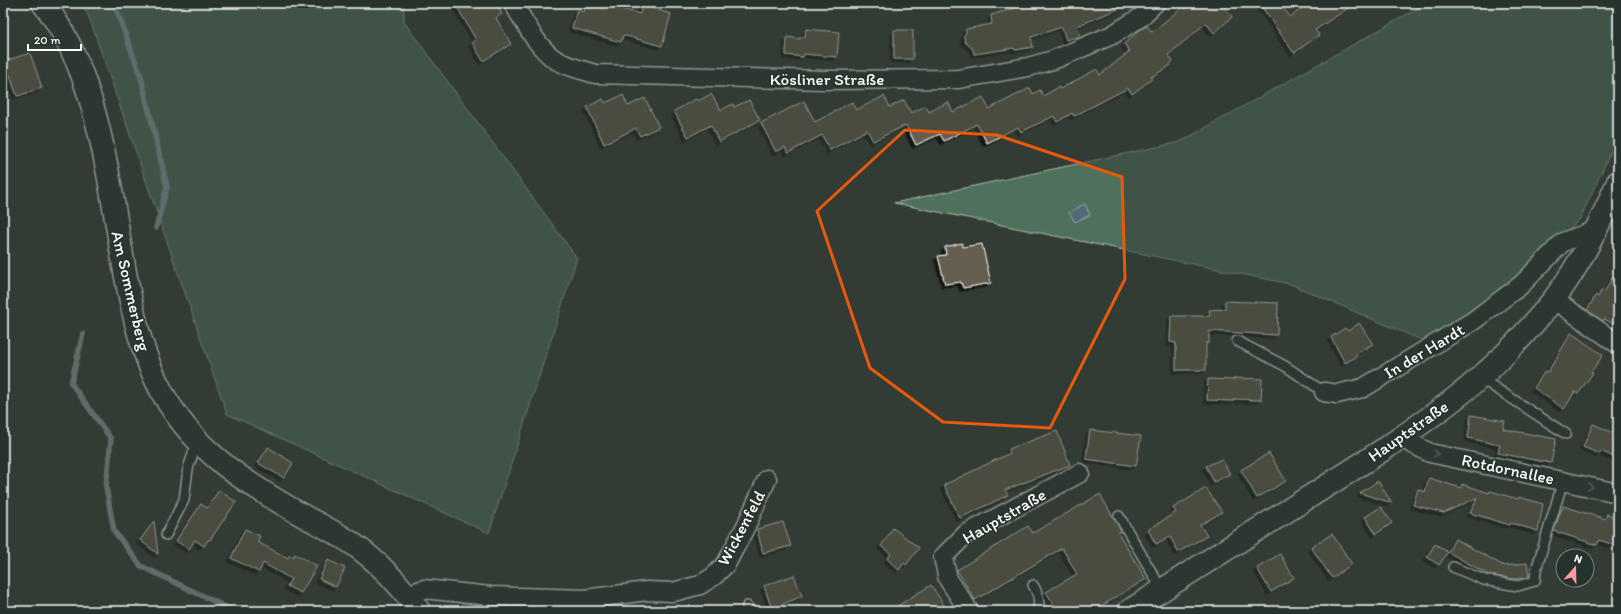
<svg xmlns="http://www.w3.org/2000/svg" width="1621" height="614" viewBox="0 0 1621 614" font-family="Itim,sans-serif">
<style>
.green{fill:#50715c;stroke:#a8b8ae}
.water{fill:#516a76;stroke:#97a6ad}
.lines{fill:none;stroke-linecap:round;stroke-linejoin:round}
.stream{stroke:#97a6ad;stroke-width:5.5}
.building{fill:#665e4f;stroke:#fff;filter:url(#shadow)}
.lane-casing{stroke:#fff;stroke-width:12}
.street-casing{stroke:#fff;stroke-width:21}
.secondary-casing{stroke:#fff;stroke-width:25}
.lane{stroke:#26332d;stroke-width:9}
.street{stroke:#26332d;stroke-width:18}
.secondary{stroke:#26332d;stroke-width:22}
.oneway{stroke:#727a76}
.marked{fill:none;stroke:#e8590c;stroke-width:3;stroke-linejoin:round}
.labels{text-anchor:middle;dominant-baseline:central;stroke-width:3;stroke-linejoin:round;paint-order:stroke}
.street-label{font-size:17px;fill:#fff;stroke:#26332d}
</style>
<defs>
<filter id="shadow"><feDropShadow dx="-3.5" dy="3.5" stdDeviation="0" flood-color="#0009"/></filter>
</defs>
<rect width="100%" height="100%" fill="#333c34"/>
<filter id="ink" filterUnits="userSpaceOnUse"><feTurbulence type="fractalNoise" baseFrequency=".025" numOctaves="2"/><feDisplacementMap in="SourceGraphic" scale="8" xChannelSelector="R" yChannelSelector="G"/><feConvolveMatrix kernelMatrix="1 2 1 2 8 2 1 2 1" color-interpolation-filters="sRGB"/></filter>
<g filter="url(#ink)">
<path class="green" d="M 81,3 L 404,3 L 404,22 L 577,258 L 489,533 L 227,414 L 89,17 Z
M 1427,3 L 1618,3 L 1618,136 L 1580,219 L 1502,294 L 1426,342 L 1290,284 L 894,203 L 1180,142 Z"/>
<path class="water" d="M 1085,204 L 1090,215 L 1075,222 L 1069,212 Z"/>
<g class="lines">
<path class="stream" d="M 114,3 L 141,77 L 167,187 L 156,228
M 83,334 L 71,383 L 111,439 L 106,487 L 114,531 L 141,566 L 234,611"/>
</g>
<path class="building" d="M 455,3 L 496,3 L 502,14 L 496,18 L 511,44 L 483,61 L 472,42 L 476,40 Z
M 586,3 L 600,3 L 640,14 L 642,5 L 671,14 L 662,46 L 623,35 L 621,42 L 572,28 L 577,10 L 584,12 Z
M 1032,3 L 1133,3 L 1077,26 L 1080,36 L 1066,40 L 1062,27 L 1031,37 L 1033,47 L 1015,50 L 1014,48 L 974,54 L 973,49 L 965,42 L 964,35 L 966,33 L 966,29 L 992,24 L 991,15 Z
M 1192,3 L 1221,3 L 1232,17 L 1214,33 L 1206,23 L 1168,55 L 1173,61 L 1168,67 L 1151,77 L 1153,78 L 1132,94 L 1128,88 L 1074,116 L 1072,113 L 1057,122 L 1054,116 L 1021,132 L 1018,127 L 987,143 L 977,124 L 944,141 L 940,134 L 916,145 L 906,125 L 873,141 L 867,130 L 830,150 L 822,135 L 788,153 L 785,147 L 776,152 L 761,123 L 804,101 L 815,122 L 852,102 L 856,110 L 884,96 L 890,107 L 904,100 L 911,113 L 926,106 L 929,112 L 948,102 L 953,112 L 983,97 L 989,109 L 1030,88 L 1033,94 L 1040,90 L 1043,96 L 1059,87 L 1060,89 L 1097,69 L 1100,75 L 1130,51 L 1124,44 L 1140,30 L 1147,26 L 1152,32 L 1183,7 L 1185,9 Z
M 1259,3 L 1280,3 L 1290,17 L 1310,3 L 1356,3 L 1315,30 L 1319,35 L 1294,53 Z
M 806,29 L 839,32 L 837,57 L 804,54 L 803,57 L 786,55 L 787,37 L 800,39 L 800,37 L 805,37 Z
M 894,30 L 913,30 L 913,59 L 894,59 Z
M 30,53 L 42,88 L 17,96 L 5,61 Z
M 711,94 L 721,110 L 733,104 L 734,107 L 749,100 L 760,120 L 719,142 L 711,125 L 688,137 L 674,111 L 696,99 L 698,101 Z
M 623,95 L 628,106 L 645,98 L 659,127 L 640,136 L 636,128 L 604,144 L 587,107 L 603,99 L 605,103 Z
M 962,243 L 963,247 L 982,244 L 991,283 L 963,288 L 961,282 L 945,284 L 938,256 L 946,255 L 945,247 Z
M 1618,268 L 1618,326 L 1604,319 L 1603,321 L 1587,310 L 1596,295 L 1598,297 L 1602,290 L 1605,291 Z
M 1225,301 L 1278,303 L 1277,335 L 1209,331 L 1209,343 L 1206,343 L 1206,370 L 1176,370 L 1176,343 L 1170,342 L 1171,316 L 1210,316 L 1209,310 L 1225,309 Z
M 1359,323 L 1373,344 L 1356,354 L 1356,357 L 1345,363 L 1331,337 L 1345,328 L 1348,331 Z
M 1571,333 L 1603,355 L 1591,372 L 1593,373 L 1578,394 L 1575,392 L 1564,409 L 1534,388 L 1545,371 L 1548,372 Z
M 1234,378 L 1262,379 L 1261,400 L 1234,399 L 1234,401 L 1207,400 L 1208,379 L 1234,380 Z
M 1471,415 L 1505,421 L 1503,429 L 1556,439 L 1551,463 L 1498,453 L 1500,445 L 1468,438 Z
M 1593,424 L 1618,435 L 1618,459 L 1601,451 L 1600,454 L 1583,447 Z
M 1090,430 L 1141,436 L 1136,466 L 1086,459 Z
M 1057,431 L 1070,465 L 1005,490 L 1008,495 L 960,518 L 944,485 L 1010,453 L 1009,449 Z
M 268,447 L 293,463 L 284,478 L 258,463 Z
M 1269,453 L 1286,481 L 1257,498 L 1241,470 Z
M 1222,459 L 1230,474 L 1214,482 L 1206,466 Z
M 1429,478 L 1461,488 L 1462,484 L 1489,493 L 1490,491 L 1518,499 L 1519,497 L 1543,504 L 1538,531 L 1511,523 L 1510,525 L 1470,513 L 1478,497 L 1444,513 L 1413,505 L 1418,489 L 1425,492 Z
M 1378,481 L 1392,503 L 1360,493 Z
M 1206,488 L 1222,512 L 1200,525 L 1207,536 L 1178,552 L 1170,536 L 1156,544 L 1148,530 L 1176,512 L 1173,508 Z
M 219,490 L 236,502 L 210,540 L 209,539 L 204,546 L 195,540 L 189,549 L 176,541 L 201,504 L 207,508 Z
M 1100,494 L 1121,531 L 1118,533 L 1146,579 L 1093,611 L 1058,611 L 1046,592 L 1077,574 L 1062,548 L 975,600 L 957,570 L 1028,526 L 1033,533 Z
M 1563,506 L 1605,519 L 1607,514 L 1618,518 L 1618,546 L 1599,540 L 1597,545 L 1554,531 L 1561,510 L 1562,510 Z
M 1381,507 L 1392,523 L 1376,534 L 1365,517 Z
M 154,521 L 158,554 L 140,540 Z
M 783,522 L 791,546 L 763,553 L 757,529 Z
M 893,528 L 919,548 L 906,565 L 904,563 L 899,570 L 887,559 L 891,554 L 881,546 Z
M 245,529 L 260,536 L 257,542 L 288,558 L 290,555 L 294,557 L 295,554 L 317,566 L 301,593 L 287,586 L 291,579 L 263,563 L 259,572 L 231,558 Z
M 1332,534 L 1352,564 L 1332,578 L 1311,547 Z
M 1455,539 L 1504,566 L 1527,563 L 1529,577 L 1515,579 L 1489,575 L 1448,552 Z
M 1435,544 L 1448,552 L 1439,565 L 1427,557 Z
M 1280,554 L 1294,578 L 1271,592 L 1257,568 Z
M 328,560 L 345,568 L 336,587 L 319,579 Z
M 794,575 L 802,596 L 772,609 L 764,586 Z
M 931,585 L 948,611 L 890,611 L 910,598 Z"/>
<g class="lines">
<g class="lane-casing">
<path id="lane" d="M 1237,341 L 1285,366 L 1324,392
M 1480,378 L 1566,434
M 1119,516 L 1162,590
M 166,535 L 184,500 L 188,469 L 197,441
M 1453,567 L 1484,580 L 1518,586 L 1535,581 L 1536,570 L 1563,481
M 1033,585 C 1038,593 1041,601 1037,611
M 747,606 L 750,611"/>
</g>
<g class="street-casing">
<path id="street" d="M 513,3 C 524,21 538,49 556,60 C 568,67 582,70 595,74 L 824,80 L 959,79 L 1028,67 L 1053,60 L 1112,35 L 1141,17 L 1155,3
M 1553,299 L 1618,344
M 1324,392 L 1337,394 L 1363,388 L 1473,321 L 1521,285 L 1563,242 L 1596,230
M 1401,438 L 1430,453 L 1618,493
M 407,595 L 424,589 L 490,596 L 585,599 L 647,591 L 673,592 L 700,585 L 714,576 L 726,564 L 746,526 L 767,479
M 969,611 L 948,579 L 943,557 L 966,534 L 1080,473"/>
</g>
<g class="secondary-casing">
<path id="secondary" d="M 43,3 C 99,72 109,186 125,272 C 133,314 142,356 163,394 C 196,452 244,482 300,514 C 318,524 337,533 353,544 C 379,562 401,586 419,611
M 1129,611 C 1189,573 1249,535 1309,497 C 1360,465 1411,433 1458,396 C 1493,369 1526,334 1554,299 C 1581,264 1600,223 1618,182"/>
</g>
<use href="#lane" class="lane"/>
<use href="#street" class="street"/>
<use href="#secondary" class="secondary"/>
</g>
<defs><path id="oneway-chevron" d="M-2-3.5L2.5 0L-2 3.5" fill="none" stroke-width="1.6" stroke-linecap="round" stroke-linejoin="round"/></defs>
<g class="oneway">
<use href="#oneway-chevron" transform="translate(1436 454) rotate(13)"/>
<use href="#oneway-chevron" transform="translate(1590 487) rotate(12)"/>
</g>
</g>
<path d="M0 0H1621V614H0ZM 905,130 L 997,135 L 1122,177 L 1125,279 L 1050,428 L 943,422 L 870,368 L 817,211 Z" fill="#333c34" fill-opacity=".55" fill-rule="evenodd"/>
<path class="marked" d="M 905,130 L 997,135 L 1122,177 L 1125,279 L 1050,428 L 943,422 L 870,368 L 817,211 Z"/>
<g class="labels">
<g class="street-label">
<text x="827" y="79">Kösliner Straße</text>
<text transform="translate(131 291) rotate(77)">Am Sommerberg</text>
<text transform="translate(1424 351) rotate(-31)">In der Hardt</text>
<text transform="translate(1408 431) rotate(-35)">Hauptstraße</text>
<text transform="translate(1508 469) rotate(12)">Rotdornallee</text>
<text transform="translate(1004 516) rotate(-30)">Hauptstraße</text>
<text transform="translate(741 528) rotate(-62)">Wickenfeld</text>
</g>
</g>
<rect width="1621" height="614" fill="none" stroke="#26332d" stroke-width="16"/>
<rect x="8" y="8" width="1605" height="598" fill="none" stroke="#fff" stroke-width="1.5" filter="url(#ink)"/>
<g transform="translate(1575 568) rotate(20)"><circle r="19" fill="#26332d" stroke="#7d8581"/>
<path d="M0-3L7 15L0 10L-7 15Z" fill="#ff9aa2"/>
<text y="-6" font-size="11" font-weight="bold" text-anchor="middle" fill="#ffffff">N</text>
</g>
<path d="M28 44v6h53v-6" fill="none" stroke="#ffffff" stroke-width="2"/>
<text x="34" y="44" font-size="12" fill="#ffffff" stroke="#26332d" stroke-width="3" paint-order="stroke">20 m</text>
</svg>
